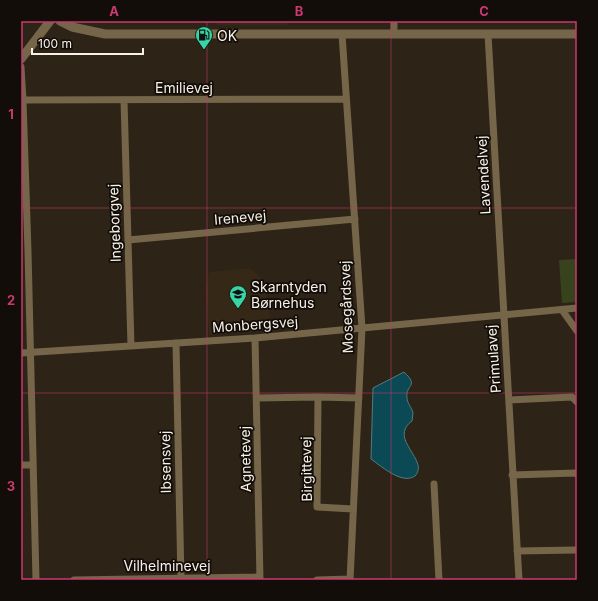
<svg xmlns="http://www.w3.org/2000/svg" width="598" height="601" viewBox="0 0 598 601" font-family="Inter,sans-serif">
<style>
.built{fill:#362816}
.green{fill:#37431d}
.water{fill:#0b4a55;stroke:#527c81}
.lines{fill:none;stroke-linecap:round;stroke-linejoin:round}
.minor{stroke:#756549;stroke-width:7}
.tertiary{stroke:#756549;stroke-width:9}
.grid{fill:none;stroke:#ca3970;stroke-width:1;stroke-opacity:0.55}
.labels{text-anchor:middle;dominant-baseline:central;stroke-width:3.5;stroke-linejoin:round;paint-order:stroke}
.poi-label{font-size:14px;fill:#f7f1e8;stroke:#120d08;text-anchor:start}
.street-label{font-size:14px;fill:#f7f1e8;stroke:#120d08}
.neatline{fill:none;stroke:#ca3970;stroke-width:1.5}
.grid-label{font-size:13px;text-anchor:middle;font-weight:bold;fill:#ca3970}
</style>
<rect width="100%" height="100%" fill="#2d2317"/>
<path class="built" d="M 217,21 L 316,21 L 316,22 L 288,22 L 288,25 L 217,25 Z
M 250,268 L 265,282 L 272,330 L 209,335 L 206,288 L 209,272 Z"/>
<path class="green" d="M 577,259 L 577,302 L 562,303 L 559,260 Z"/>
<path class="water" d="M 404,372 C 420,387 405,384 407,398 C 407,403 412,408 413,413 L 412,421 C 393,435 414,450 418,465 C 419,468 418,473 415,476 C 402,485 381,466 371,459 L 373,388 Z"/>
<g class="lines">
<path class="minor" d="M 394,21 L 394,34
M 342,34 L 362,328 L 350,580
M 488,34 L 519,580
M 21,67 L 23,100 L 28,251 L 36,580
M 21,100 L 346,99
M 124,100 L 131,346
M 128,240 L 355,219
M 562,310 L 577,331
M 255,338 L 260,580
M 176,343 L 181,580
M 21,353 L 255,338 L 577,308
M 318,397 L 317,507 L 353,509
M 257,398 L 318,397 L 359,398
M 509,400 L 572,397 L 577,402
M 21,465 L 33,465
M 512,475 L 576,473 L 577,474
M 434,484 L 439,580
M 517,551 L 577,550
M 74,580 L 260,577
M 317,580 L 350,579"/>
<path class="tertiary" d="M 60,21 L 72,27 L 105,34 L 577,34
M 21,59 L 50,21"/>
</g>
<path class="grid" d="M 207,21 L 207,580M 391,21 L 391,580M 21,208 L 577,208M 21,393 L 577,393"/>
<defs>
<g id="fuel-pin" transform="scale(0.9)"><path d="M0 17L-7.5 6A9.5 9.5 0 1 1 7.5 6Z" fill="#39d4a5" stroke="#120d08"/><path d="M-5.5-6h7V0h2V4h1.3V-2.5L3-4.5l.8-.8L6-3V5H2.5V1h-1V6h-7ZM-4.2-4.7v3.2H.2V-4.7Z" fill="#111"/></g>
<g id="school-pin" transform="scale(0.9)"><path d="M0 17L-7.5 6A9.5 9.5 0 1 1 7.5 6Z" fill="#39d4a5" stroke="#120d08"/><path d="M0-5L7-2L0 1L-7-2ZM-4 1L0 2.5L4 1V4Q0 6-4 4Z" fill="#111"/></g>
</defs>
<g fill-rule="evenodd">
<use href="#fuel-pin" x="204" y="35"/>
<use href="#school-pin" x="238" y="294"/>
</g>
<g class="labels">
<g class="poi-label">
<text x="217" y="35">OK</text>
<text x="251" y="286">Skarntyden<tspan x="251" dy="16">Børnehus</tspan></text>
</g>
<g class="street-label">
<text x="184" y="87">Emilievej</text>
<text transform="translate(483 175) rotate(-93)">Lavendelvej</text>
<text transform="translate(240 217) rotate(-5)">Irenevej</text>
<text transform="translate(114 223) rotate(-92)">Ingeborgvej</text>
<text transform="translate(346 307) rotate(-92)">Mosegårdsvej</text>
<text transform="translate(255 324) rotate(-4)">Monbergsvej</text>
<text transform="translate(493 359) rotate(-94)">Primulavej</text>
<text transform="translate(245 459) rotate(-91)">Agnetevej</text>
<text transform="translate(165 462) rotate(-91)">Ibsensvej</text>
<text transform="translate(306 469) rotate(-91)">Birgittevej</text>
<text x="167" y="565">Vilhelminevej</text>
</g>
</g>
<rect width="598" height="601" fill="none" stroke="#120d08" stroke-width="44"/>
<path d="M32 48v6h111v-6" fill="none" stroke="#f7f1e8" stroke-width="2"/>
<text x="38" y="48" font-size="12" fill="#f7f1e8" stroke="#120d08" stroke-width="3" paint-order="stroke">100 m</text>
<rect x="22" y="22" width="554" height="557" class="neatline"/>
<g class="grid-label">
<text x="114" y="16">A</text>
<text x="299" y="16">B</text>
<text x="484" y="16">C</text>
<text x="11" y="119">1</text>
<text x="11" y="305">2</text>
<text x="11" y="491">3</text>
</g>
</svg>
